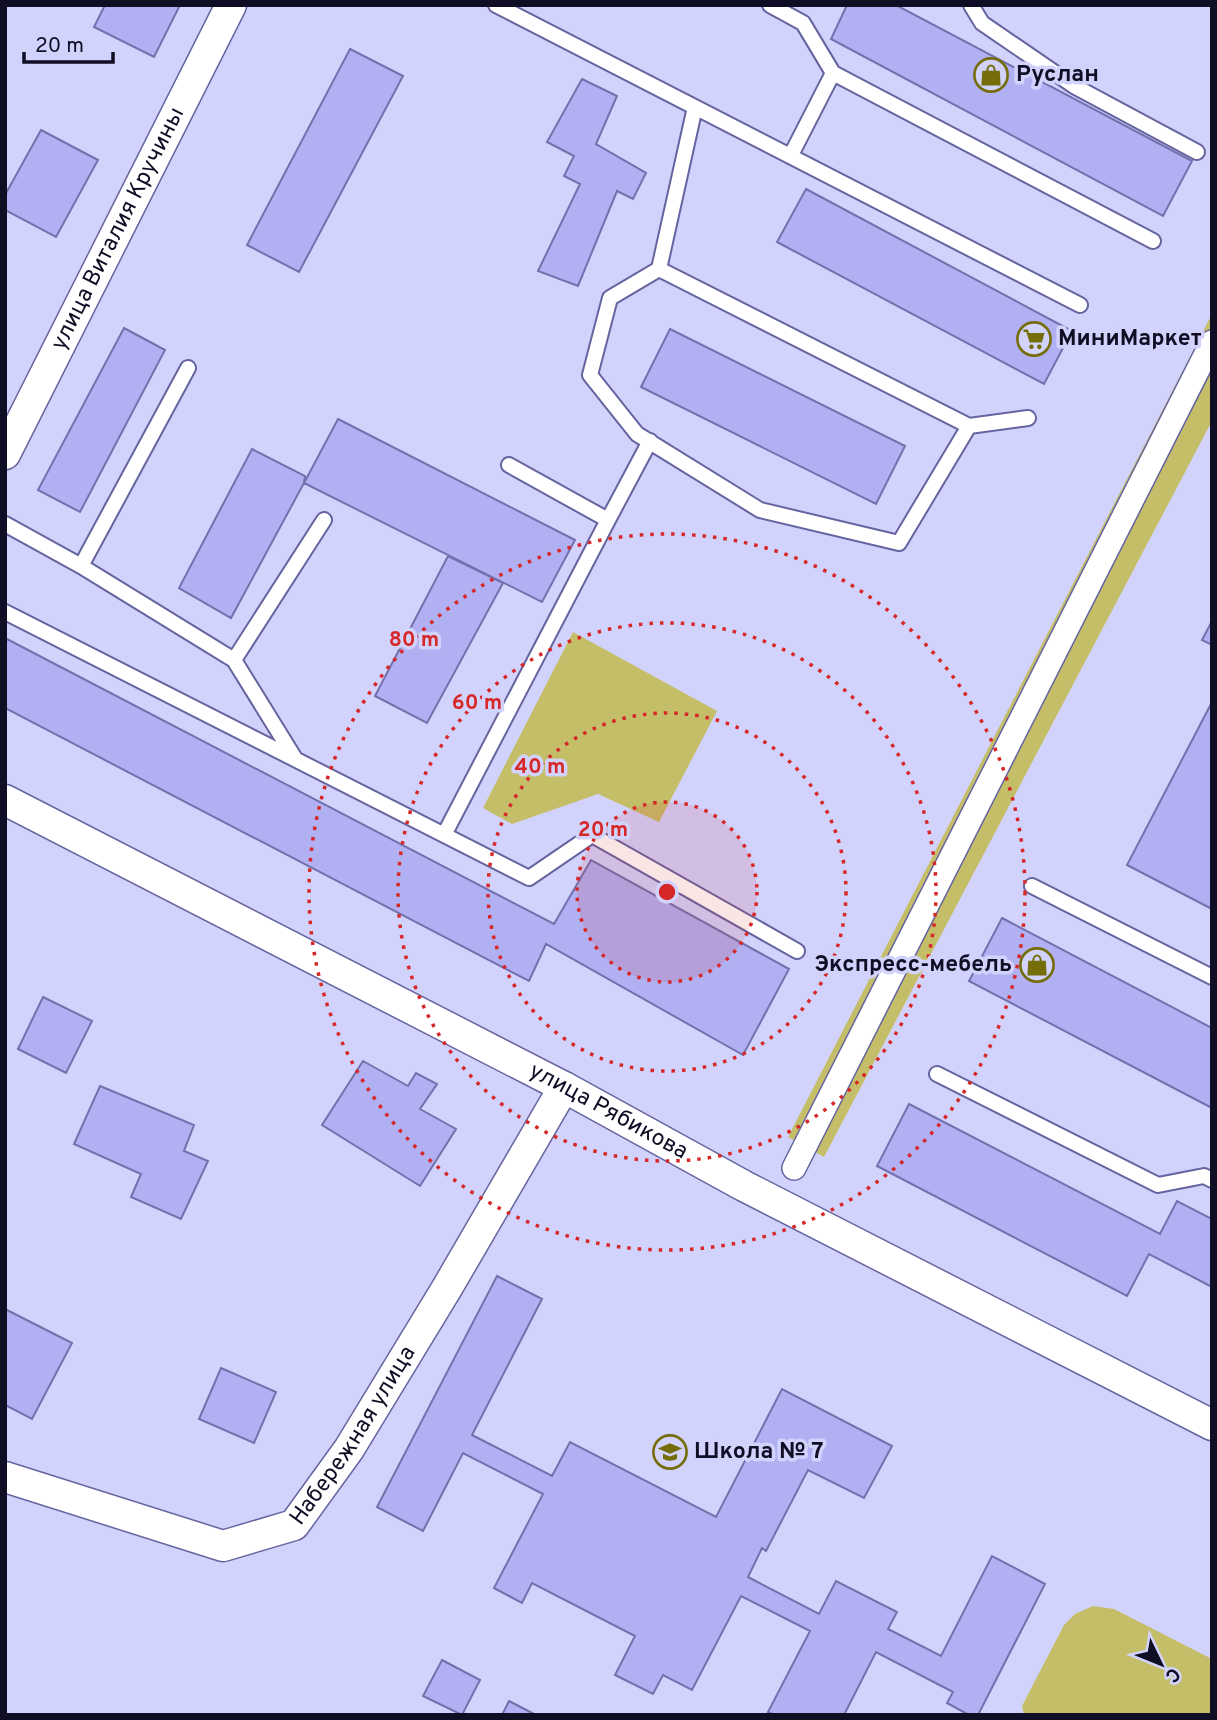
<svg xmlns="http://www.w3.org/2000/svg" width="1217" height="1720" viewBox="0 0 1217 1720" font-family="Overpass,sans-serif">
<style>
.green{fill:#c5be68}
.building{fill:#b1b0f2;stroke:#7270ad;stroke-width:2}
.lines{fill:none;stroke-linecap:round;stroke-linejoin:round}
.service-casing{stroke:#6664a0;stroke-width:18}
.pedestrian-casing{stroke:#6664a0;stroke-width:26}
.minor-casing{stroke:#6664a0;stroke-width:33}
.service{stroke:#fff;stroke-width:14}
.pedestrian{stroke:#fff;stroke-width:23}
.minor{stroke:#fff;stroke-width:30}
.ring{fill:none;stroke:#d62828;stroke-width:3.5;stroke-dasharray:3.5 7}
.labels{text-anchor:middle;dominant-baseline:central;stroke-width:7;stroke-linejoin:round;paint-order:stroke}
.poi-label{font-size:23px;font-weight:bold;fill:#100e25;stroke:#d2d3fc;text-anchor:start}
.street-label{font-size:23px;fill:#100e25;stroke:#d2d3fc}
.centre{fill:#d62828;stroke:#d2d3fc;stroke-width:3.5}
.ring-label{font-size:21px;text-anchor:middle;font-weight:bold;fill:#d62828;stroke:#d2d3fc;stroke-width:7;stroke-linejoin:round;paint-order:stroke}
</style>
<rect width="100%" height="100%" fill="#d2d3fc"/>
<path class="green" d="M 1212,314 L 1212,421 L 824,1157 L 788,1137 Z
M 573,632 L 717,711 L 659,822 L 598,794 L 512,824 L 483,808 Z
M 1093,1606 L 1114,1609 L 1212,1659 L 1212,1715 L 1024,1715 L 1022,1706 L 1064,1625 L 1075,1614 Z"/>
<path class="building" d="M 105,5 L 180,5 L 154,57 L 94,27 Z
M 847,5 L 896,5 L 1192,161 L 1163,216 L 831,39 Z
M 350,49 L 403,76 L 299,272 L 247,245 Z
M 582,79 L 617,96 L 596,144 L 646,173 L 633,199 L 617,191 L 578,286 L 538,271 L 580,184 L 564,176 L 574,156 L 547,142 Z
M 41,130 L 98,160 L 56,237 L 5,210 L 5,195 Z
M 806,189 L 1072,331 L 1044,384 L 777,242 Z
M 124,328 L 165,350 L 80,512 L 38,490 Z
M 670,329 L 905,446 L 876,504 L 641,387 Z
M 338,419 L 575,540 L 542,602 L 304,483 Z
M 252,449 L 305,476 L 304,483 L 231,618 L 179,588 Z
M 448,556 L 503,583 L 427,723 L 375,696 Z
M 1212,621 L 1212,645 L 1202,640 Z
M 5,638 L 554,924 L 591,860 L 789,969 L 743,1055 L 546,944 L 529,981 L 5,708 Z
M 1212,702 L 1212,909 L 1127,865 Z
M 1002,918 L 1212,1028 L 1212,1108 L 969,981 Z
M 43,997 L 92,1021 L 66,1073 L 18,1049 Z
M 363,1061 L 408,1086 L 416,1073 L 437,1084 L 420,1109 L 456,1129 L 420,1186 L 322,1125 Z
M 100,1086 L 194,1125 L 184,1151 L 208,1161 L 181,1219 L 131,1197 L 141,1174 L 74,1144 Z
M 909,1104 L 1160,1234 L 1177,1201 L 1212,1219 L 1212,1287 L 1149,1254 L 1127,1296 L 877,1166 Z
M 497,1276 L 542,1299 L 472,1435 L 552,1476 L 570,1442 L 716,1517 L 782,1389 L 892,1446 L 864,1498 L 808,1470 L 766,1551 L 762,1548 L 748,1577 L 819,1614 L 836,1581 L 897,1612 L 888,1629 L 941,1656 L 992,1556 L 1045,1584 L 978,1715 L 969,1715 L 947,1703 L 953,1692 L 876,1652 L 844,1715 L 774,1715 L 768,1712 L 810,1631 L 741,1596 L 692,1690 L 663,1675 L 653,1694 L 615,1675 L 635,1636 L 532,1583 L 522,1603 L 494,1588 L 543,1494 L 463,1453 L 423,1531 L 377,1507 Z
M 5,1309 L 72,1343 L 32,1419 L 5,1405 Z
M 221,1368 L 276,1392 L 254,1443 L 199,1419 Z
M 442,1660 L 480,1680 L 462,1715 L 423,1696 Z
M 509,1701 L 536,1715 L 502,1715 Z"/>
<g class="lines">
<g class="service-casing">
<path id="service" d="M 496,5 L 1080,305
M 770,5 L 803,23 L 833,73 L 1153,241
M 971,5 L 982,23 L 1074,86 L 1197,152
M 695,107 L 659,269 L 969,426 L 1028,418
M 791,155 L 833,73
M 659,269 L 610,298 L 590,375 L 637,434 L 760,510 L 899,543 L 969,426
M 608,520 L 650,441
M 5,524 L 81,566 L 234,660 L 324,520
M 81,566 L 188,368
M 5,612 L 529,878 L 592,835 L 797,951
M 234,660 L 294,757
M 444,835 L 608,520 L 509,465
M 1032,886 L 1212,977
M 937,1074 L 1158,1185 L 1204,1176 L 1212,1180"/>
</g>
<g class="pedestrian-casing">
<path id="pedestrian" d="M 794,1168 L 1212,342"/>
</g>
<g class="minor-casing">
<g id="minor">
<path id="s1" d="M 5,454 L 231,5"/>
<path id="s2" d="M 5,800 L 564,1087 L 744,1186 L 1212,1425"/>
<path id="s3" d="M 5,1477 L 223,1546 L 294,1525 L 349,1449 L 447,1288 L 564,1087"/>
</g>
</g>
<use href="#service" class="service"/>
<use href="#pedestrian" class="pedestrian"/>
<use href="#minor" class="minor"/>
</g>
<circle cx="667" cy="892" r="90" fill="#d62828" fill-opacity=".12"/>
<g class="ring">
<circle cx="667" cy="892" r="90"/>
<circle cx="667" cy="892" r="179"/>
<circle cx="667" cy="892" r="269"/>
<circle cx="667" cy="892" r="358"/>
</g>
<defs>
<g id="shop-ring" transform="scale(1.75)"><circle r="9.5" fill="#d2d3fc" stroke="#756d09" stroke-width="1.5"/><path d="M-5-2.5h2.3a2.7 3.5 0 0 1 5.4 0H5L5.5 6h-11ZM-1.5-2.5h3a1.5 2.3 0 0 0-3 0Z" fill="#756d09"/></g>
<g id="supermarket-ring" transform="scale(1.75)"><circle r="9.5" fill="#d2d3fc" stroke="#756d09" stroke-width="1.5"/><path d="M-6-5.5h2.5l.6 2H6L4.5 2H-2.5L-4.4-4H-6ZM-1.5 3.2a1.3 1.3 0 1 0 .1 0ZM3 3.2a1.3 1.3 0 1 0 .1 0Z" fill="#756d09"/></g>
<g id="school-ring" transform="scale(1.75)"><circle r="9.5" fill="#d2d3fc" stroke="#756d09" stroke-width="1.5"/><path d="M0-5L7-2L0 1L-7-2ZM-4 1L0 2.5L4 1V4Q0 6-4 4Z" fill="#756d09"/></g>
</defs>
<g fill-rule="evenodd">
<use href="#shop-ring" x="991" y="75"/>
<use href="#supermarket-ring" x="1034" y="339"/>
<use href="#shop-ring" x="1037" y="965"/>
<use href="#school-ring" x="670" y="1452"/>
</g>
<g class="labels">
<g class="poi-label">
<text x="1016" y="75">Руслан</text>
<text x="1058" y="339">МиниМаркет</text>
<text x="1012" y="965" text-anchor="end">Экспресс-мебель</text>
<text x="694" y="1452">Школа № 7</text>
</g>
<g class="street-label">
<text stroke="none"><textPath href="#s1" startOffset="252">улица Виталия Кручины</textPath></text>
<text stroke="none"><textPath href="#s2" startOffset="679">улица Рябикова</textPath></text>
<text stroke="none"><textPath href="#s3" startOffset="410">Набережная улица</textPath></text>
</g>
</g>
<circle cx="667" cy="892" r="10" class="centre"/>
<g class="ring-label">
<text x="414" y="646">80 m</text>
<text x="477" y="709">60 m</text>
<text x="540" y="773">40 m</text>
<text x="603" y="836">20 m</text>
</g>
<rect width="1217" height="1720" fill="none" stroke="#100e25" stroke-width="14"/>
<g transform="translate(1161 1664) rotate(133)" stroke="#d2d3fc" stroke-width="5" paint-order="stroke">
<path d="M0-5L12 26L0 18L-12 26Z" fill="#100e25"/>
<text y="-10" font-size="19" font-weight="bold" text-anchor="middle" fill="#100e25">С</text>
</g>
<path d="M24 52v10h89v-10" fill="none" stroke="#100e25" stroke-width="3.5"/>
<text x="35" y="52" font-size="21" fill="#100e25" stroke="#d2d3fc" stroke-width="5" paint-order="stroke">20 m</text>
</svg>
